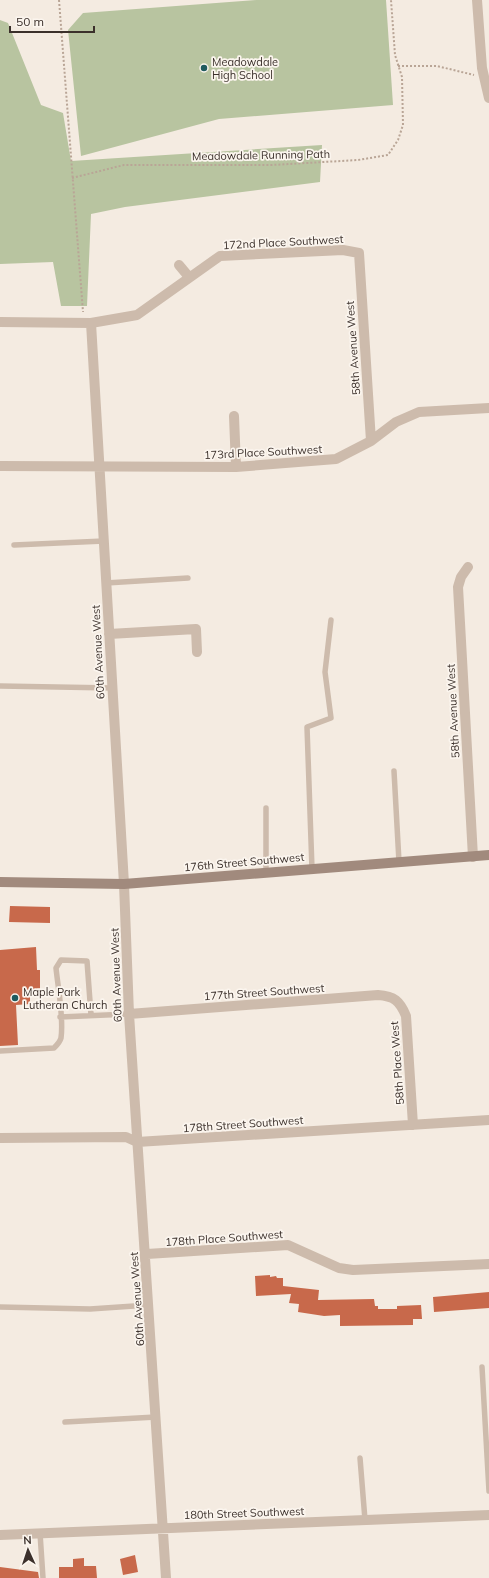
<svg xmlns="http://www.w3.org/2000/svg" width="489" height="1578" viewBox="0 0 489 1578" font-family="Mulish,sans-serif">
<style>
.green{fill:#b8c4a0}
.building{fill:#c8694b}
.lines{fill:none;stroke-linecap:round;stroke-linejoin:round}
.path{stroke:#b9a596;stroke-width:2;stroke-dasharray:2 2;stroke-linecap:butt}
.lane{stroke:#cdbbac;stroke-width:5.5}
.street{stroke:#cdbbac;stroke-width:10}
.secondary{stroke:#a18a7d;stroke-width:10}
.poi-dot{fill:#1f5a5e;stroke:#fbf5ee;stroke-width:1.5}
.labels{text-anchor:middle;dominant-baseline:central;stroke-width:3.5;stroke-linejoin:round;paint-order:stroke}
.poi-label{font-size:11px;fill:#3b302b;stroke:#fbf5ee;text-anchor:start}
.street-label{font-size:11px;fill:#3b302b;stroke:#fbf5ee}
</style>
<rect width="100%" height="100%" fill="#f4ebe1"/>
<path class="green" d="M 256,0 L 386,0 L 393,105 L 219,119 L 81,156 L 68,30 L 83,13 Z
M 0,20 L 8,23 L 41,105 L 63,113 L 71,161 L 322,145 L 320,182 L 125,207 L 91,214 L 87,306 L 61,306 L 53,262 L 0,264 Z"/>
<path class="building" d="M 10,906 L 50,907 L 50,923 L 9,922 Z
M 36,947 L 37,970 L 40,970 L 40,992 L 30,992 L 30,1004 L 16,1005 L 18,1045 L 0,1046 L 0,950 Z
M 270,1275 L 270,1277 L 276,1276 L 277,1278 L 283,1278 L 283,1286 L 319,1290 L 318,1300 L 374,1299 L 375,1306 L 378,1306 L 378,1309 L 397,1309 L 397,1306 L 421,1305 L 422,1319 L 413,1319 L 413,1325 L 340,1326 L 340,1315 L 324,1316 L 298,1312 L 299,1304 L 289,1303 L 291,1294 L 256,1296 L 255,1276 Z
M 489,1292 L 489,1308 L 434,1312 L 433,1297 Z
M 135,1555 L 138,1572 L 123,1575 L 120,1559 Z
M 84,1558 L 84,1566 L 96,1566 L 97,1578 L 59,1578 L 59,1567 L 73,1567 L 73,1559 Z
M 0,1567 L 38,1572 L 39,1578 L 0,1578 Z"/>
<g class="lines">
<path class="path" d="M 59,0 L 83,312
M 398,66 L 437,66 L 474,75
M 72,178 L 124,165 L 272,165 L 358,160 L 388,155 L 398,140 L 403,125 L 402,77 L 395,55 L 391,0"/>
<path class="lane" d="M 14,545 L 104,541
M 106,583 L 188,578
M 0,686 L 113,688
M 394,771 L 399,862
M 266,808 L 266,872
M 312,869 L 307,727 L 331,718 L 325,672 L 331,620
M 60,1017 L 129,1014
M 0,1051 L 54,1048 C 57,1045 60,1042 61,1038 C 64,1018 58,988 56,968 L 61,960 L 87,961 L 91,1015
M 0,1307 L 90,1309 L 149,1305
M 482,1367 L 489,1491
M 65,1422 L 156,1417
M 360,1458 L 365,1520
M 40,1533 L 43,1578"/>
<path class="street" d="M 477,0 L 482,68 L 489,98
M 179,265 L 189,277
M 0,322 L 91,323 L 137,315 L 220,256 L 343,250 L 359,253 L 371,441
M 91,323 L 124,884 L 129,1014 L 166,1578
M 234,416 L 236,467
M 0,466 L 236,467 L 336,459 L 371,441 L 396,422 L 419,412 L 489,408
M 468,567 L 461,577 L 458,587 L 473,857
M 109,634 L 196,629 L 197,652
M 129,1014 L 378,995 C 394,996 400,1001 406,1016 L 413,1125
M 0,1138 L 126,1137 L 137,1142 L 489,1120
M 147,1254 L 288,1245 L 339,1268 L 353,1270 L 489,1264
M 0,1535 L 489,1515"/>
<path class="secondary" d="M 0,882 L 124,884 L 489,855"/>
</g>
<g class="poi-dot">
<circle cx="204" cy="68" r="4"/>
<circle cx="15" cy="998" r="4"/>
</g>
<g class="labels">
<g class="poi-label">
<text x="212" y="62">Meadowdale<tspan x="212" dy="13">High School</tspan></text>
<text x="23" y="992">Maple Park<tspan x="23" dy="13">Lutheran Church</tspan></text>
</g>
<g class="street-label">
<text transform="translate(261 155) rotate(-1)">Meadowdale Running Path</text>
<text transform="translate(283 242) rotate(-3)">172nd Place Southwest</text>
<text transform="translate(353 348) rotate(-94)">58th Avenue West</text>
<text transform="translate(263 452) rotate(-3)">173rd Place Southwest</text>
<text transform="translate(98 652) rotate(-93)">60th Avenue West</text>
<text transform="translate(453 711) rotate(-93)">58th Avenue West</text>
<text transform="translate(244 862) rotate(-5)">176th Street Southwest</text>
<text transform="translate(116 975) rotate(-92)">60th Avenue West</text>
<text transform="translate(264 992) rotate(-4)">177th Street Southwest</text>
<text transform="translate(397 1063) rotate(-94)">58th Place West</text>
<text transform="translate(243 1124) rotate(-4)">178th Street Southwest</text>
<text transform="translate(224 1238) rotate(-4)">178th Place Southwest</text>
<text transform="translate(137 1299) rotate(-94)">60th Avenue West</text>
<text transform="translate(244 1513) rotate(-2)">180th Street Southwest</text>
</g>
</g>
<g transform="translate(28 1550) rotate(357)" stroke="#fbf5ee" stroke-width="3" paint-order="stroke">
<path d="M0-3L7 15L0 10L-7 15Z" fill="#3b302b"/>
<text y="-6" font-size="11" font-weight="bold" text-anchor="middle" fill="#3b302b">N</text>
</g>
<path d="M10 26v6h84v-6" fill="none" stroke="#3b302b" stroke-width="2"/>
<text x="16" y="26" font-size="12" fill="#3b302b" stroke="#fbf5ee" stroke-width="3" paint-order="stroke">50 m</text>
</svg>
